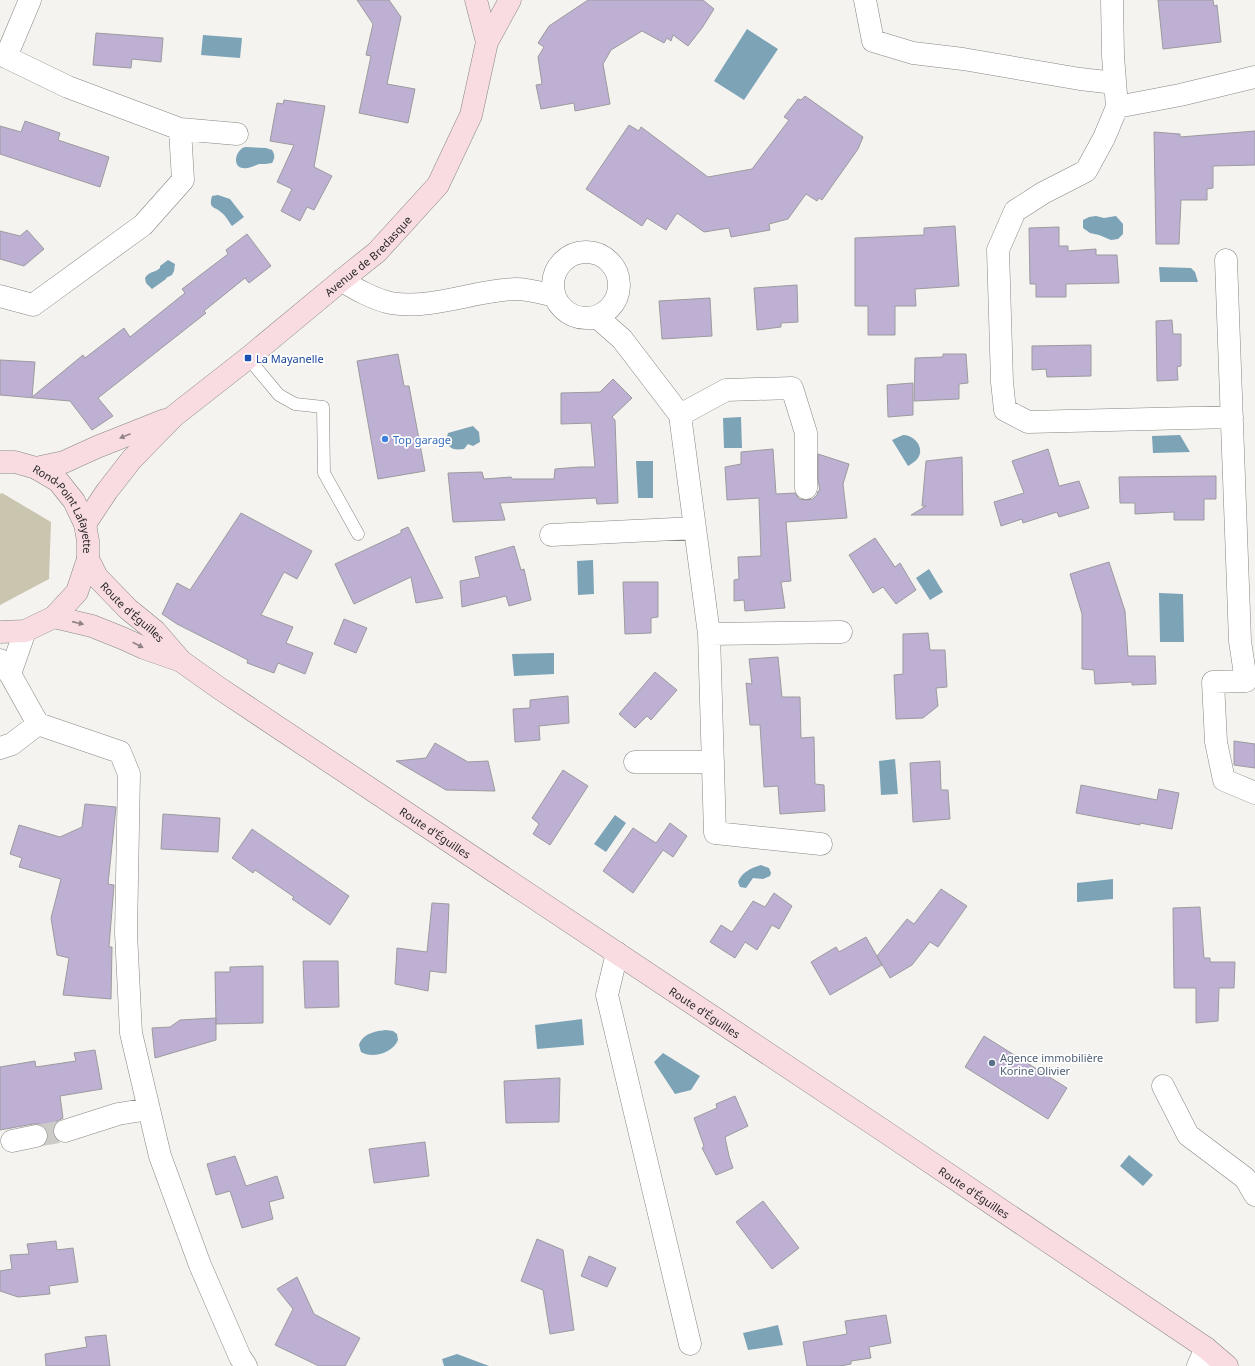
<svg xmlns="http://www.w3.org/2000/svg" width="1255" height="1366" viewBox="0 0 1255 1366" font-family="'Noto Sans',sans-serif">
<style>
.green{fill:#cac5ae}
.water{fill:#7ca3b6}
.building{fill:#bdb0d3;stroke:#9c9b9e}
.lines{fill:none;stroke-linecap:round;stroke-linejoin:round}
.street-tunnel{stroke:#cccbc8;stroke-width:22;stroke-dasharray:22 11;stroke-linecap:butt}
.lane-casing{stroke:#878683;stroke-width:13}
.street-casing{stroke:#878683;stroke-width:23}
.secondary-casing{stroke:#878683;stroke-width:23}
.lane{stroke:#fff;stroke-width:12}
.street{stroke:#fff;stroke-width:22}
.secondary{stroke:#f8dce2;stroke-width:22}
.oneway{fill:#918285}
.transit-dot{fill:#1a4fb4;stroke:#fff;stroke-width:1.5}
.shop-dot{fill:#3f7fe0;stroke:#fff;stroke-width:1.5}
.service-dot{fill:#5c6f8a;stroke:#fff;stroke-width:1.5}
.labels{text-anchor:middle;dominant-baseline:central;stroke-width:3.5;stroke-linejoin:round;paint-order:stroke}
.street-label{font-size:11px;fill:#2a2928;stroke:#fff}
.transit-label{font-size:11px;fill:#164399;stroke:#fff;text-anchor:start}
.shop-label{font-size:11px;fill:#366cbe;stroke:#fff;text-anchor:start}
.service-label{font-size:11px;fill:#4e5e75;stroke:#fff;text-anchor:start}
</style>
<rect width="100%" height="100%" fill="#f4f3f0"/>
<path class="green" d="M 2,493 L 51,522 L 49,579 L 0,605 L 0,494 Z"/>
<path class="water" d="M 747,29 L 778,49 L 744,100 L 714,81 Z
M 203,35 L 242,38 L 240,58 L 201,55 Z
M 245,147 L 266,148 L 272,150 C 275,155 275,158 272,163 C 268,164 263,164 259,164 C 254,166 248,169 243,168 C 232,167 235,150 245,147 Z
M 218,195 L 230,199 L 244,217 L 232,226 C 229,222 226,216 222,213 C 215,206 208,210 212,196 Z
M 1096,216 L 1104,218 L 1116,216 L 1123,224 L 1123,234 L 1118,239 L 1111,240 L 1099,235 L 1090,233 L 1083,228 L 1083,220 L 1089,217 Z
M 168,260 L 175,264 L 174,271 L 172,275 L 166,278 L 166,279 L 152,289 L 146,283 L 145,278 C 149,271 155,273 160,268 L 160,266 Z
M 1159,267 L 1191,268 L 1195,272 L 1198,282 L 1160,282 Z
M 741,417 L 742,448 L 724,448 L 723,418 Z
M 473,426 L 479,432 L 480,442 L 473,446 L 468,444 L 464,449 C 455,450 449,450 446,440 L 448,433 Z
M 903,435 C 914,435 925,447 918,458 C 915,462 911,464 908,466 L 892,440 Z
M 1180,435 L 1190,452 L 1153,453 L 1152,436 Z
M 636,461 L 653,461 L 653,498 L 638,498 Z
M 593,560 L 594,594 L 578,595 L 577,561 Z
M 929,569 L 943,592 L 930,600 L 916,578 Z
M 1159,593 L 1183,594 L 1184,642 L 1160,642 Z
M 554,653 L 554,674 L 514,676 L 512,654 Z
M 895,759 L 898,794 L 881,795 L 879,761 Z
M 615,815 L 626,823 L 606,852 L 594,844 Z
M 761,865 L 769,868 L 771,873 L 770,876 L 763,879 L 753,878 L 746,888 L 740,887 L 738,882 C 742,872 751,868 761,865 Z
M 1113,879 L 1113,899 L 1077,902 L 1077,883 Z
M 582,1019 L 584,1045 L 537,1049 L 535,1025 Z
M 386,1030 L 393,1031 L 397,1034 L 398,1040 C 393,1053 372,1059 361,1052 L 359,1045 C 363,1033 376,1031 386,1030 Z
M 663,1053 L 700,1076 L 691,1090 L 675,1094 L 654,1062 Z
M 1129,1155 L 1153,1175 L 1143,1186 L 1120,1166 Z
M 778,1325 L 783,1345 L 748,1350 L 743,1333 Z
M 457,1354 L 489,1366 L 444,1366 L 442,1359 Z"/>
<path class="building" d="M 357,0 L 389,0 L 401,17 L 387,84 L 415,89 L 408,123 L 359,113 L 371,56 L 366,55 L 373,24 Z
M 588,0 L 703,0 L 714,9 L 702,28 L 688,46 L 673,35 L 671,41 L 667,38 L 664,43 L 642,31 L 611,50 L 603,64 L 610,104 L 575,111 L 574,103 L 541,109 L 536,85 L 542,84 L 538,57 L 544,47 L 538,43 L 549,26 Z
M 1158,0 L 1213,0 L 1214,6 L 1217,5 L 1221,42 L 1163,49 Z
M 96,33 L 163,38 L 161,62 L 132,59 L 131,68 L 93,65 Z
M 805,96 L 863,137 L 858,149 L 822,200 L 819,198 L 817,201 L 806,194 L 788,219 L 769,224 L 770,230 L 731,237 L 729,228 L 704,232 L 677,213 L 666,230 L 647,218 L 642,226 L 586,189 L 629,125 L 639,131 L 641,127 L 708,177 L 752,169 L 789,120 L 784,117 L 798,99 L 801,100 Z
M 284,100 L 325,106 L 314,167 L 332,176 L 314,210 L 307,207 L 300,221 L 281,211 L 292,189 L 277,182 L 294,145 L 270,141 L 277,103 L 283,104 Z
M 25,121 L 60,133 L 58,140 L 109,157 L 100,187 L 0,154 L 0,126 L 21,132 Z
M 1255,131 L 1255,165 L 1213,166 L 1213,188 L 1207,189 L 1207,200 L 1181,200 L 1179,244 L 1156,244 L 1154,132 L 1180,134 L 1180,137 Z
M 955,226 L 959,286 L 915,289 L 916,306 L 895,306 L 895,335 L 868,335 L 868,306 L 855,306 L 855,238 L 924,235 L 924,228 Z
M 1059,227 L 1059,246 L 1068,246 L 1068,251 L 1096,249 L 1096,255 L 1117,255 L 1119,283 L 1066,284 L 1066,297 L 1036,297 L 1036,284 L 1030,284 L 1029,228 Z
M 27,230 L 44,249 L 24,266 L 0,259 L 0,231 L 20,236 Z
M 247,234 L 271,266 L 249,283 L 245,278 L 204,311 L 206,313 L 98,398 L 113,416 L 92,430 L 70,401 L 0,395 L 0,360 L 35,362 L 32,397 L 83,355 L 85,358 L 124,328 L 130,337 L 185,293 L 182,289 L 228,254 L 226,250 Z
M 797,285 L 798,322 L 781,323 L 781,327 L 757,330 L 754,288 Z
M 710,298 L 712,336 L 662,339 L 659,301 Z
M 1172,320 L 1173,334 L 1181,334 L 1181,366 L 1177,367 L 1178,380 L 1157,381 L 1156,321 Z
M 1091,345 L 1091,376 L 1047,377 L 1046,369 L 1032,370 L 1032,346 Z
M 398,354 L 404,386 L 409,386 L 425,471 L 378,479 L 357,361 Z
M 943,354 L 966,354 L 968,383 L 959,384 L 959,399 L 914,401 L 915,358 L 943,357 Z
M 613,379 L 632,398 L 612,417 L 615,420 L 618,503 L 597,504 L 596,498 L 500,503 L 505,520 L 453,522 L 448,473 L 482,472 L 484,479 L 511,477 L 512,479 L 554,479 L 555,469 L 579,467 L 595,467 L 591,423 L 561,424 L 561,393 L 600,392 Z
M 913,383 L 913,415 L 888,417 L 887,385 Z
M 773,449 L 776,494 L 795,493 L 799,499 L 806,500 L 813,499 L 817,495 L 818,491 L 820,491 L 818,479 L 818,454 L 849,464 L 843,484 L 847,518 L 786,522 L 791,581 L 781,582 L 785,608 L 745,611 L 744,600 L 734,601 L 734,580 L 739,579 L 738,557 L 761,556 L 759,498 L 727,500 L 725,467 L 741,464 L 741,452 Z
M 1048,449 L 1059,486 L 1079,481 L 1089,508 L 1059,517 L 1057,512 L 1023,523 L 1022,519 L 1001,526 L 994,502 L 1024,493 L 1012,461 Z
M 962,457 L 963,515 L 911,515 L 926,506 L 922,506 L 926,461 Z
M 1216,476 L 1216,499 L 1204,499 L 1204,520 L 1174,520 L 1174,512 L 1135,514 L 1135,503 L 1120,503 L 1119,477 Z
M 241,513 L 312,551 L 297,579 L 284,572 L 261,615 L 293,627 L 286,643 L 313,653 L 305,674 L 278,663 L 274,673 L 247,663 L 248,660 L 177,624 L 162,614 L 177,583 L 190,590 Z
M 408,527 L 443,598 L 416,603 L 411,577 L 354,604 L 335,564 L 401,533 L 401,530 Z
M 875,538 L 895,567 L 900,563 L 916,590 L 896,604 L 883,587 L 873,593 L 849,555 Z
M 514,546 L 521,570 L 524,569 L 531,600 L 509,606 L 506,596 L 462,607 L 460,581 L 480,577 L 475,557 Z
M 1109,562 L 1125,611 L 1128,656 L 1155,656 L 1156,684 L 1132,685 L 1132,682 L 1095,684 L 1094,670 L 1082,669 L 1082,614 L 1070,574 Z
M 623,582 L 658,582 L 658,617 L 651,618 L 651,633 L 625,634 Z
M 344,619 L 367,628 L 356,653 L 334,644 Z
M 928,633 L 930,650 L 945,650 L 947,687 L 936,688 L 938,706 L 923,718 L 896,719 L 894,675 L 903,674 L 903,634 Z
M 778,657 L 782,697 L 800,697 L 801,738 L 814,737 L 815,784 L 824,785 L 825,811 L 780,814 L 778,786 L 764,787 L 760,725 L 750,725 L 746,683 L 752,684 L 749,659 Z
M 655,672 L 677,690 L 651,720 L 647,716 L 635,728 L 619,714 Z
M 568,696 L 569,723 L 539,726 L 540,740 L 515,742 L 513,709 L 530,708 L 530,700 Z
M 1234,741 L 1255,744 L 1255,768 L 1234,765 Z
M 435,743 L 468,762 L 488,761 L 495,791 L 446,790 L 396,761 L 426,758 Z
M 940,761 L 941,790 L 948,790 L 950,819 L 913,822 L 910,763 Z
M 563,770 L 588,786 L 550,845 L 533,834 L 539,824 L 532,818 Z
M 1081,785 L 1157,800 L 1159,789 L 1179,793 L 1172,829 L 1140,823 L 1140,825 L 1076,813 Z
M 85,804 L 116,807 L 108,884 L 114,885 L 109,947 L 112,947 L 111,999 L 63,995 L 69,958 L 57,955 L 51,918 L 61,879 L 19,867 L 22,858 L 10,854 L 19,825 L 60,837 L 82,827 Z
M 163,814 L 220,818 L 218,852 L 161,849 Z
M 670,823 L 687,836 L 673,857 L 663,850 L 633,893 L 603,871 L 633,828 L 656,843 Z
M 252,829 L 349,896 L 330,925 L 292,899 L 294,897 L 255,870 L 253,873 L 232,858 Z
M 941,889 L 967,906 L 938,947 L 930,942 L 912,965 L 890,978 L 877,956 L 907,919 L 914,924 Z
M 774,893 L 792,906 L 779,929 L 772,925 L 757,950 L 745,942 L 735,958 L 710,942 L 721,925 L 732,932 L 753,901 L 765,907 Z
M 432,903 L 449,904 L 446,973 L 430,971 L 428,991 L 395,984 L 397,948 L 427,952 Z
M 1200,907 L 1204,958 L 1210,958 L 1210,962 L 1235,962 L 1234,988 L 1219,988 L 1218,1021 L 1196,1023 L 1196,988 L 1174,988 L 1173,908 Z
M 866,937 L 882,965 L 830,995 L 811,962 L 836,947 L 839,952 Z
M 303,961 L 338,961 L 339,1007 L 305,1008 Z
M 263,966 L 263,1023 L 216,1024 L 215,972 L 230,972 L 230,967 Z
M 216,1018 L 216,1040 L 155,1058 L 152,1028 L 170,1027 L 180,1020 Z
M 984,1036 L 1067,1088 L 1048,1119 L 965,1067 Z
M 95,1050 L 102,1089 L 60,1096 L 63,1118 L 56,1122 L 53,1129 L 53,1135 L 59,1141 L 46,1143 L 48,1140 L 48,1133 L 45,1127 L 40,1124 L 33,1124 L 0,1130 L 0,1067 L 35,1061 L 36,1067 L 76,1061 L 74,1053 Z
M 560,1078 L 559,1122 L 506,1123 L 504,1081 Z
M 735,1096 L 748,1126 L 725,1137 L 729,1156 L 733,1168 L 716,1175 L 702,1148 L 704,1146 L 694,1118 L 717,1108 L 716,1104 Z
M 425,1142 L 429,1176 L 374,1183 L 369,1149 Z
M 235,1156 L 246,1186 L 277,1176 L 284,1198 L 269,1202 L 273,1219 L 242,1228 L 230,1191 L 216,1195 L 207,1164 Z
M 763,1201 L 799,1248 L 772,1269 L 736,1222 Z
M 537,1239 L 563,1250 L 574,1330 L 550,1334 L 543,1290 L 521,1281 Z
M 56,1241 L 57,1250 L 73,1248 L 78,1282 L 49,1286 L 50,1294 L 18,1297 L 0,1291 L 0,1271 L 12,1269 L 10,1255 L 29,1254 L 27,1244 Z
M 589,1256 L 616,1268 L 607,1287 L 581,1276 Z
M 297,1277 L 314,1314 L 360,1338 L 345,1366 L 319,1366 L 275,1345 L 293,1309 L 277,1289 Z
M 886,1315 L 891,1343 L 869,1347 L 871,1358 L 851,1361 L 851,1364 L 840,1366 L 807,1366 L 803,1342 L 847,1334 L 845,1321 Z
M 106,1335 L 110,1366 L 46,1366 L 45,1354 L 87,1347 L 85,1337 Z"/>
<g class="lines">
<path class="street-tunnel" d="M 36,1136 L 65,1131"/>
<g class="lane-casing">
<path id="lane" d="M 248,358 L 279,395 L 295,404 L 323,407 L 324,473 L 358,534"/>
</g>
<g class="street-casing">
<path id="street" d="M 865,0 L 873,41 L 913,53 L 963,59 L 1080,79 L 1115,83
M 1112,0 L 1113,56 L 1117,107 L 1180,95 L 1255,77
M 0,55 L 6,57 L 68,87 L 180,129 L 237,134
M 6,57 L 30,0
M 1117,107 L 1104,138 L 1086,171 L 1043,193 L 1015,211 L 998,250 L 1002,382 L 1005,410 L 1028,422 L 1232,417
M553 285a33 33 0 1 1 66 0a33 33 0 1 1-66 0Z
M 1226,260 L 1240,641 L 1246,681 L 1213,682 L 1216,742 L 1224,780 L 1255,793
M 342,280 C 354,289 376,300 391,303 C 432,310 475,290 516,289 C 528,289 542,293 555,296
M 0,296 L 33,305 L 143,225 L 183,180 L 180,129
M 597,317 L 622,339 L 680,415 L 709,634 L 715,833 L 821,844
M 680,415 L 726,390 L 792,388 L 806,433 L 806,488
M 551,535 L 695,528
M 709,634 L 841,632
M 0,660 L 10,674 L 25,631
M 10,674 L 38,724 L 120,752 L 129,774 L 126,933 L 131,1033 L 160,1156 L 200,1265 L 240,1357 L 246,1366
M 0,748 L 12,744 L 38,724
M 635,762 L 713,762
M 617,953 L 607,995 L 690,1344
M 1163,1086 L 1188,1135 L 1245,1178 L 1255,1195
M 65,1131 L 118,1114 L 149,1109
M 12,1141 L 36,1136
M 1198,1366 L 1206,1348"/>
</g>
<g class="secondary-casing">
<g id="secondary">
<path d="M 476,0 L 487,42"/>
<path id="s1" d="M 0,462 L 15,462 L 36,468 L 58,481 L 74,501 L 85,524 L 88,541 L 88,559 L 77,592 L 54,617 L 25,631 L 0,632"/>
<path d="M 36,468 L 64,462 L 97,447 L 165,420"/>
<path id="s2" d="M 85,524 L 107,491 L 132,459 L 174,416 L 248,358 L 342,280 L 377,252 L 438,185 L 471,115 L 487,42 L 510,0"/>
<path id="s3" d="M 88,559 L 97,577 L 128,609 L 155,631 L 181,661 L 219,688 L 884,1131 L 1206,1348 L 1227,1366"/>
<path d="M 54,617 L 92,626 L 122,638 L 144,648 L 181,661"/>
</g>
</g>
<use href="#lane" class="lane"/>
<use href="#street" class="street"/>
<use href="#secondary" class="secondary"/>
</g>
<defs><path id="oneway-solid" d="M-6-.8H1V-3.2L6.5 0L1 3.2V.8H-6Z"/></defs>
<g class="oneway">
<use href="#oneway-solid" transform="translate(125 436) rotate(158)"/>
<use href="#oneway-solid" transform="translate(78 623) rotate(13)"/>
<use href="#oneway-solid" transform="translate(138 645) rotate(27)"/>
</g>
<rect class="transit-dot" x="244" y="354" width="8" height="8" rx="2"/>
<circle class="shop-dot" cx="385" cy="439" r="4"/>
<circle class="service-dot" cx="992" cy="1063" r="4"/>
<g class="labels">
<g class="street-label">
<text stroke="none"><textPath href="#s2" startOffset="392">Avenue de Bredasque</textPath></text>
<text stroke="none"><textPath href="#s1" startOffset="89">Rond-Point Lafayette</textPath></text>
<text stroke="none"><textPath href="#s3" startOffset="70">Route d'Éguilles</textPath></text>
<text stroke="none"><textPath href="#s3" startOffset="446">Route d'Éguilles</textPath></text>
<text stroke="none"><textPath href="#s3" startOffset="770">Route d'Éguilles</textPath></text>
<text stroke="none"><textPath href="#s3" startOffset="1094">Route d'Éguilles</textPath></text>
</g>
<g class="transit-label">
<text x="256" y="358">La Mayanelle</text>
</g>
<g class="shop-label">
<text x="393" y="439">Top garage</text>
</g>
<g class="service-label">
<text x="1000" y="1057">Agence immobilière<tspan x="1000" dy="13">Korine Olivier</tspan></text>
</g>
</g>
</svg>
